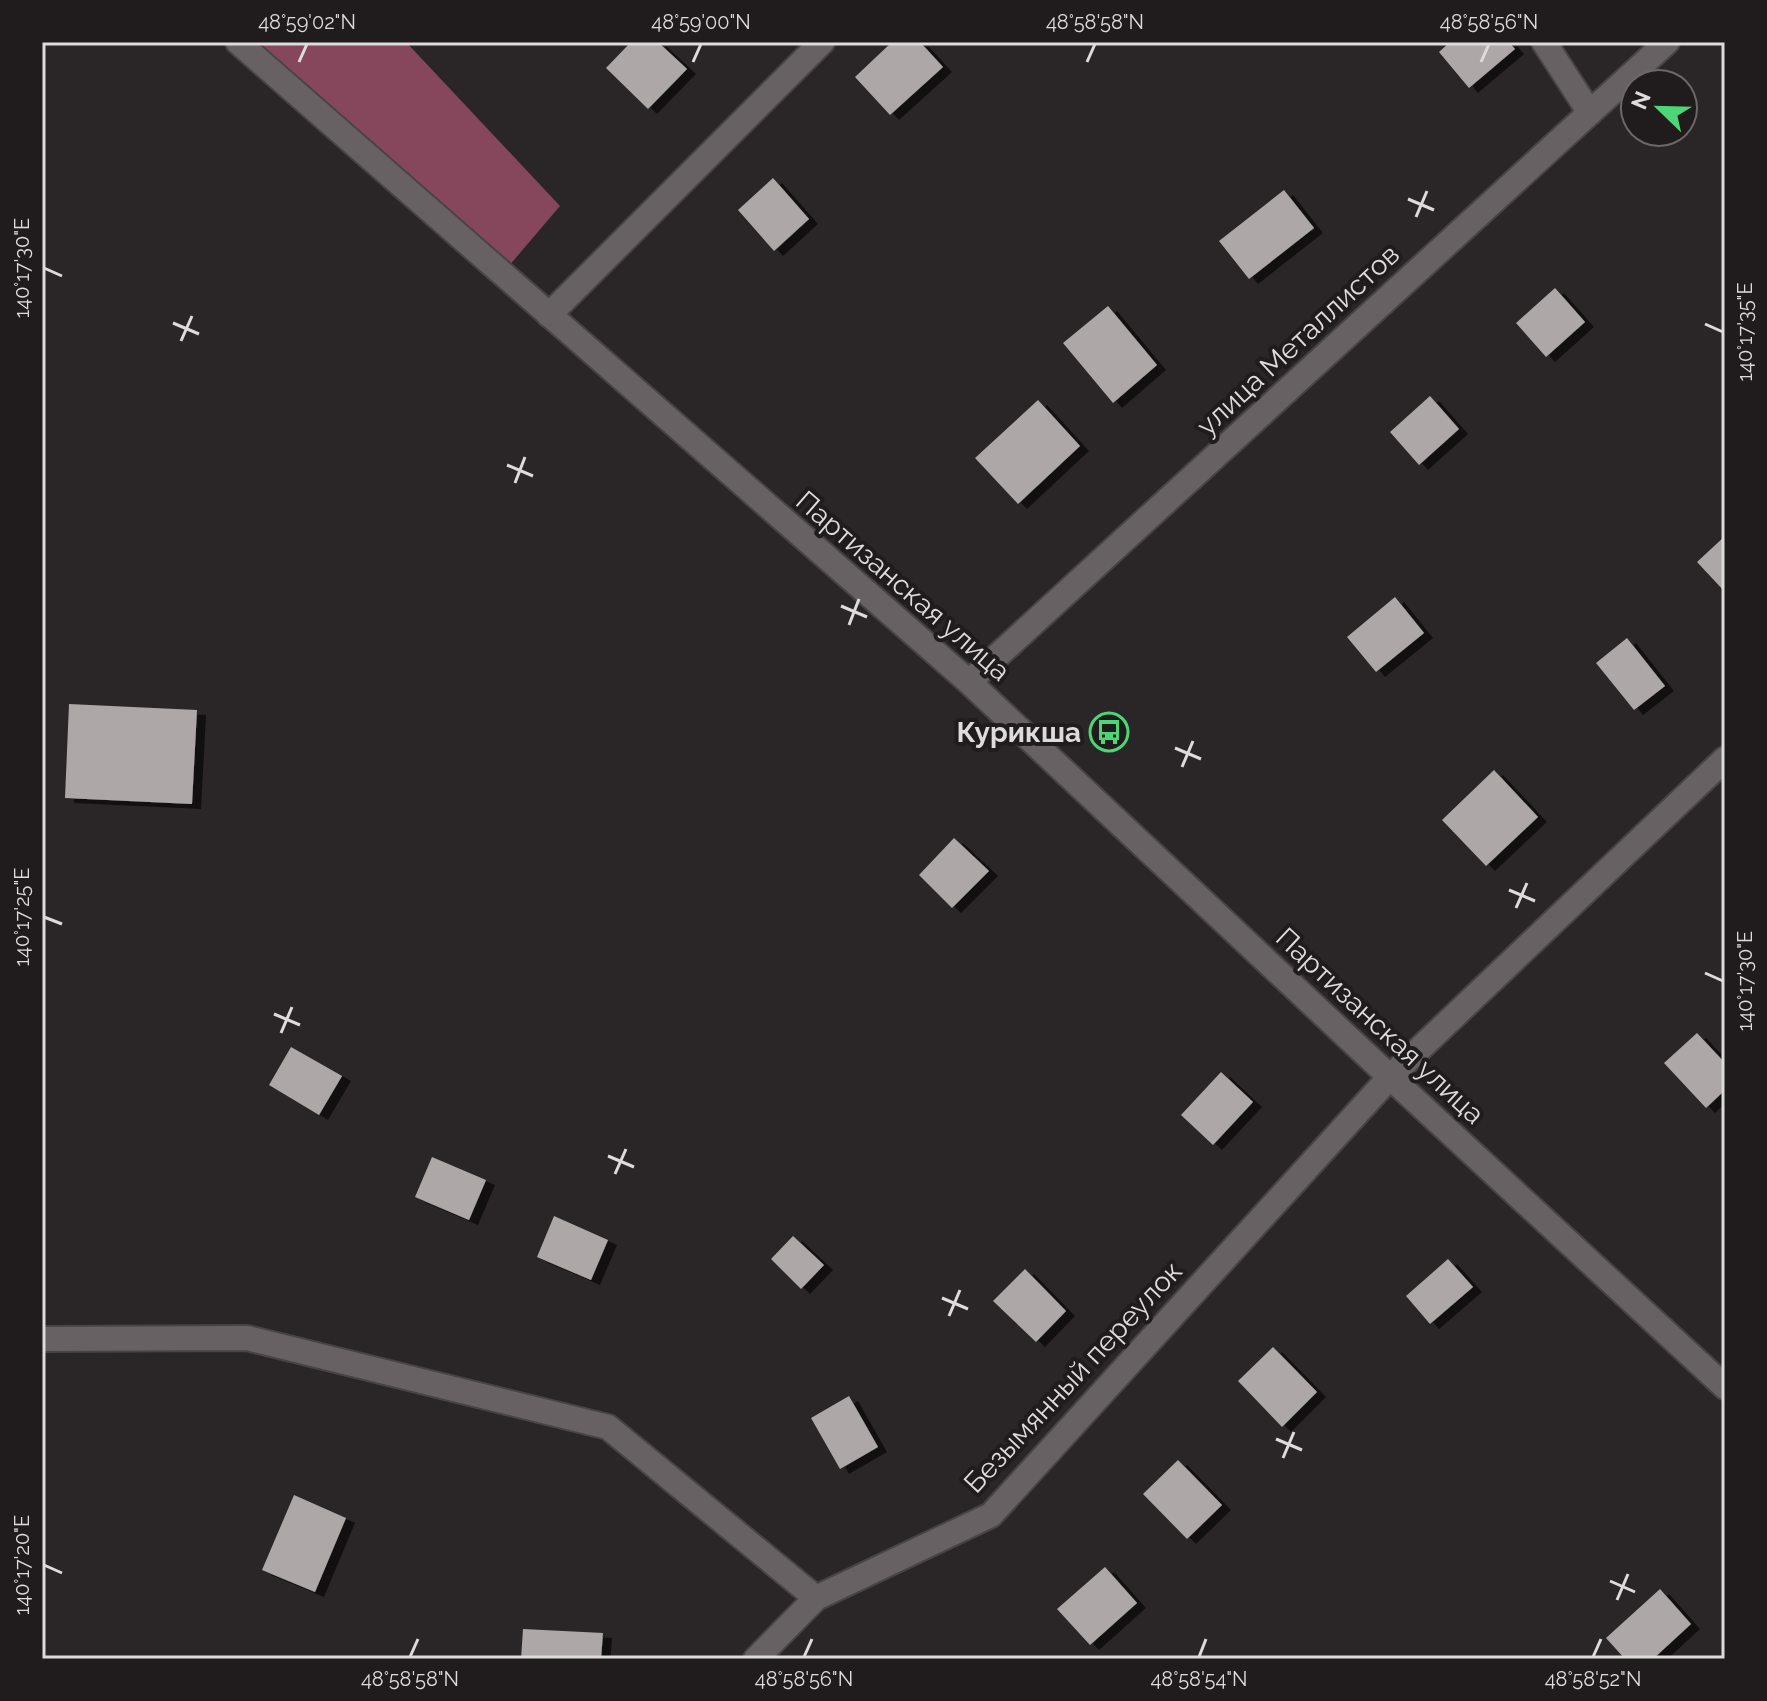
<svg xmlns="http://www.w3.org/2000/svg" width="1767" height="1701" viewBox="0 0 1767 1701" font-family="Raleway,sans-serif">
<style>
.forest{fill:#86475c}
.building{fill:#ada7a8;filter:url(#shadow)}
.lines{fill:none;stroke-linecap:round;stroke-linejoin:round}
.minor-casing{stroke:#484344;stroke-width:28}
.minor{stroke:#676163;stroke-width:24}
.ticks{fill:none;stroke:#dedbdc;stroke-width:3}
.labels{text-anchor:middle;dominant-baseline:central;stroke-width:8;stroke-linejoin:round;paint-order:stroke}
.street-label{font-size:28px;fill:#dedbdc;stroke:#201c1d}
.poi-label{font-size:28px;font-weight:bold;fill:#dedbdc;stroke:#201c1d;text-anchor:end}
.neatline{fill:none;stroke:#dedbdc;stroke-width:3}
.ticks-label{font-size:20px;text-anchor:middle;fill:#dedbdc}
</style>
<defs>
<filter id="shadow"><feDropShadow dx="9" dy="5" stdDeviation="0" flood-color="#0009"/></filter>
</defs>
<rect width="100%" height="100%" fill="#2a2526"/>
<path class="forest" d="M 238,42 L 406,42 L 560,206 L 502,274 Z"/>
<path class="building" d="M 631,42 L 658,42 L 687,69 L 648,109 L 606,68 Z
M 892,42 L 920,42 L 943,67 L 890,115 L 855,77 Z
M 1450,42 L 1509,42 L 1515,49 L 1469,88 L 1439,52 Z
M 773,178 L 809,219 L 774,251 L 738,210 Z
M 1284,190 L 1314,228 L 1249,279 L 1219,241 Z
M 1555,288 L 1585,322 L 1546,357 L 1516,323 Z
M 1108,306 L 1157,365 L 1113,403 L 1063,343 Z
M 1430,396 L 1459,429 L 1419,465 L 1390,432 Z
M 1038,400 L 1080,446 L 1018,504 L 975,458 Z
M 1725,536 L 1725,592 L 1697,562 Z
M 1395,597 L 1424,633 L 1376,672 L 1347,637 Z
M 1627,638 L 1665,686 L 1634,710 L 1596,663 Z
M 69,704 L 197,710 L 192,804 L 65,798 Z
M 1494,770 L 1538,817 L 1486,866 L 1442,820 Z
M 954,838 L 989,871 L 952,908 L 919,875 Z
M 1697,1033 L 1725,1063 L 1725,1090 L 1706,1108 L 1664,1063 Z
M 291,1047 L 342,1076 L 319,1115 L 269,1085 Z
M 1221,1072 L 1253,1102 L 1213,1145 L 1181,1115 Z
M 432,1157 L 486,1180 L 469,1220 L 415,1197 Z
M 554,1216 L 608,1240 L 591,1280 L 537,1257 Z
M 793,1236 L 824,1265 L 801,1289 L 771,1259 Z
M 1448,1259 L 1473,1287 L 1430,1324 L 1406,1296 Z
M 1025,1269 L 1066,1311 L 1036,1342 L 993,1301 Z
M 1273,1347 L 1317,1392 L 1282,1427 L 1238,1381 Z
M 849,1396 L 878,1447 L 840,1469 L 811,1418 Z
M 1178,1460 L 1222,1505 L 1187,1539 L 1143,1494 Z
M 294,1495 L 346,1518 L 315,1592 L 262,1570 Z
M 1105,1567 L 1137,1603 L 1090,1645 L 1057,1609 Z
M 1660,1589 L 1691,1624 L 1653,1659 L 1625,1659 L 1606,1638 Z
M 523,1629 L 603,1633 L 601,1659 L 521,1659 Z"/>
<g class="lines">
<g class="minor-casing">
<path id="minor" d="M 238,42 L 969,682 L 1390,1077 L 1725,1387
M 1544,42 L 1590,113
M 549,315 L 822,42
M 969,682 L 1667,42
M 42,1339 L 247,1338 L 608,1427 L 816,1598
M 756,1659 L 816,1598 L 991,1515 L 1390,1077 L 1725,759"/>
</g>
<use href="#minor" class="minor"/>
</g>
<path class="ticks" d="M 299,62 L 307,44M 693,62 L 701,44M 1087,62 L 1095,44M 1481,62 L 1489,44M 1408,199 L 1434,210M 1416,217 L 1427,191M 44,268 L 62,276M 173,323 L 199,334M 1705,324 L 1723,332M 181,341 L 192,316M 507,465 L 533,476M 515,483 L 525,457M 841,606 L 867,617M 849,625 L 859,599M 1175,748 L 1201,759M 1182,767 L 1193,741M 1509,890 L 1535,901M 1516,908 L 1527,883M 44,917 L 62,924M 1705,973 L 1723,981M 274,1014 L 300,1025M 281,1033 L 292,1007M 608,1156 L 634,1167M 615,1174 L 626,1149M 942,1298 L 968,1309M 949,1316 L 960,1290M 1276,1439 L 1302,1450M 1283,1458 L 1294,1432M 44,1565 L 62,1573M 1610,1581 L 1635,1592M 1617,1600 L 1628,1574M 410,1657 L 418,1639M 804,1657 L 812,1639M 1199,1657 L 1206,1639M 1593,1657 L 1601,1639"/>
<defs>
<g id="bus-ring" transform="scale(2)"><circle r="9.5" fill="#201c1d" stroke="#4dd676" stroke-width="1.5"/><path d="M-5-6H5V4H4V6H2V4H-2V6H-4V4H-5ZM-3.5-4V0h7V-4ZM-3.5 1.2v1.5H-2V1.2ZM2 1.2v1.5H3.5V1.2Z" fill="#4dd676"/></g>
</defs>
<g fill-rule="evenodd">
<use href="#bus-ring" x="1109" y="732"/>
</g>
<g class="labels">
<g class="street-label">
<text transform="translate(1298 340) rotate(-43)">улица Металлистов</text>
<text transform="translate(903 586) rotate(41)">Партизанская улица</text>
<text transform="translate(1380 1026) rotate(43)">Партизанская улица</text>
<text transform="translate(1073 1377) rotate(-47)">Безымянный переулок</text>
</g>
<g class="poi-label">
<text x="1081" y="732">Курикша</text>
</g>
</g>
<rect width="1767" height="1701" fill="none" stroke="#201c1d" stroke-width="88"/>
<g transform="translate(1659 108) rotate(293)"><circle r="38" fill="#201c1d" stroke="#6c6869" stroke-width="2"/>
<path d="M0-6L14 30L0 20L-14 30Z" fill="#4dd676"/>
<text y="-12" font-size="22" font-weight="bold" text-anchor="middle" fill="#dedbdc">N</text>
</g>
<rect x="44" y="44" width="1679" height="1613" class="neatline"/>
<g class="ticks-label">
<text x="307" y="29">48°59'02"N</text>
<text x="701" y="29">48°59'00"N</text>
<text x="1095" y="29">48°58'58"N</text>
<text x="1489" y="29">48°58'56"N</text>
<text transform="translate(22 268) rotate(-90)" y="7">140°17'30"E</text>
<text transform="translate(1745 332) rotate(-90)" y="7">140°17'35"E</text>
<text transform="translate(22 917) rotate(-90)" y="7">140°17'25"E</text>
<text transform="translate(1745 981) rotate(-90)" y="7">140°17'30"E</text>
<text transform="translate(22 1565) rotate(-90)" y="7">140°17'20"E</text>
<text x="410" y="1686">48°58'58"N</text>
<text x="804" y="1686">48°58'56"N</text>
<text x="1199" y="1686">48°58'54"N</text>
<text x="1593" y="1686">48°58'52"N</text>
</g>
</svg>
